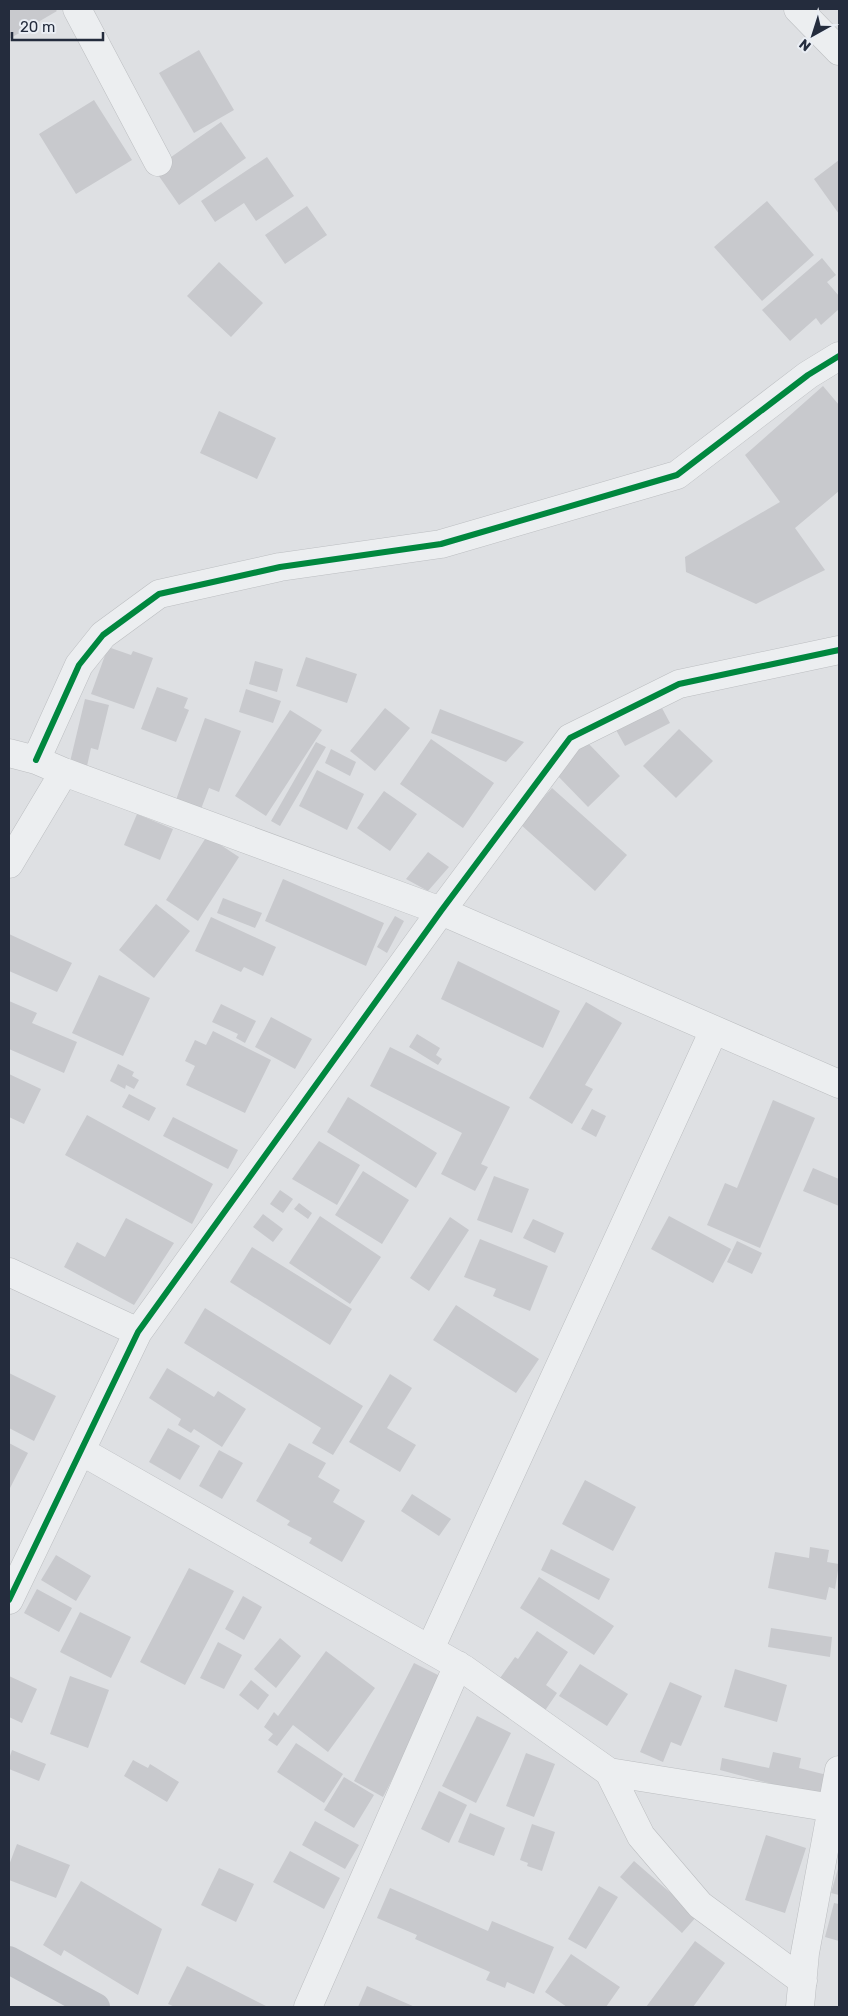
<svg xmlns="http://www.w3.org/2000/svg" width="848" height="2016" viewBox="0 0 848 2016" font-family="Rubik,sans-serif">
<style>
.building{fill:#c8c9cd}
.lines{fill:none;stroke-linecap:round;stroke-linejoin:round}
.street-casing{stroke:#bcbec1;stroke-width:29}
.street{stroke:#eceef0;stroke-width:28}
.secondary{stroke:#bfc1c6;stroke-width:28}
.cycleway-casing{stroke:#eaeef4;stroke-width:9}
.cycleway{stroke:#00873e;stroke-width:6}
</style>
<rect width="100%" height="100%" fill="#dee0e3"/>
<path class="building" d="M 9,9 L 55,9 L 57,11 L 9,39 Z
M 199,50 L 234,110 L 194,133 L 159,73 Z
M 94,100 L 132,160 L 76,194 L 39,134 Z
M 221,122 L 246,158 L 179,205 L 154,169 Z
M 267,157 L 294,196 L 256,221 L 244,203 L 215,222 L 201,201 Z
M 839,160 L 839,214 L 814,179 Z
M 767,201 L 814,255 L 762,301 L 714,247 Z
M 307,206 L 327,235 L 285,264 L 265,235 Z
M 822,258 L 836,275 L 827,282 L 839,296 L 839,309 L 821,325 L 816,318 L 790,341 L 762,310 Z
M 219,262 L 263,303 L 231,337 L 187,296 Z
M 823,386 L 839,405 L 839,491 L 795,528 L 825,570 L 756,604 L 686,572 L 685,557 L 780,502 L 745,455 Z
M 219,411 L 276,438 L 257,479 L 200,453 Z
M 108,647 L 131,655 L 133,651 L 153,658 L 134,709 L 91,694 Z
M 306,657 L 357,674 L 347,703 L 296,686 Z
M 255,661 L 283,669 L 277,692 L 249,684 Z
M 157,687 L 188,698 L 184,708 L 189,710 L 176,742 L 141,729 Z
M 246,689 L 281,701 L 273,723 L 239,712 Z
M 656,697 L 670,723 L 625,746 L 611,721 Z
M 85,699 L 109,705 L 98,750 L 91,748 L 87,766 L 70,762 Z
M 385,708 L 410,728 L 375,771 L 350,751 Z
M 440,709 L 524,742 L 506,762 L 431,733 Z
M 290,710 L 322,730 L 266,816 L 235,796 Z
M 205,718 L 241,731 L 219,792 L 209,788 L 201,809 L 176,800 Z
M 679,729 L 713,761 L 676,798 L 643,766 Z
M 431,739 L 494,783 L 463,828 L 400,784 Z
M 316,742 L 326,747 L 280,826 L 271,821 Z
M 587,742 L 620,776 L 588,807 L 555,773 Z
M 331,749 L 356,762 L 350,776 L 325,763 Z
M 317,770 L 364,794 L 347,830 L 299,806 Z
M 552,788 L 627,855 L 595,891 L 520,824 Z
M 384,791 L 417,814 L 390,851 L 357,828 Z
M 137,814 L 173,829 L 160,860 L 124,845 Z
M 207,836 L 239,857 L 198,921 L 166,900 Z
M 428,852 L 449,867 L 428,891 L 406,879 Z
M 283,879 L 384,923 L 366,966 L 265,921 Z
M 223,898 L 262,913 L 255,928 L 217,913 Z
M 156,904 L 190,931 L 154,978 L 119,950 Z
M 395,916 L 404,921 L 387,953 L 377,947 Z
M 211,917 L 276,947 L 263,976 L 244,967 L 241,972 L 195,951 Z
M 9,934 L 72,963 L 57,992 L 9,971 Z
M 458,961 L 560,1011 L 543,1048 L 441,999 Z
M 99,975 L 150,998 L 123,1056 L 72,1033 Z
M 9,1001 L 37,1013 L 32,1023 L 77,1042 L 64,1073 L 9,1049 Z
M 586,1002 L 622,1023 L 585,1085 L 593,1089 L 572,1124 L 529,1098 Z
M 221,1004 L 256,1021 L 245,1043 L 236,1038 L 238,1034 L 212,1022 Z
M 271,1017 L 312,1039 L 295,1069 L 255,1047 Z
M 213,1031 L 271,1060 L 245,1113 L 186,1085 L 195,1066 L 185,1061 L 195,1040 L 206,1045 Z
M 417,1034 L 440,1048 L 436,1055 L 442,1059 L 438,1065 L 409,1047 Z
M 390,1047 L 510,1107 L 481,1164 L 488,1167 L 475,1191 L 441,1174 L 462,1133 L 370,1086 Z
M 118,1064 L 134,1072 L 132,1076 L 139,1080 L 134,1089 L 126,1085 L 125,1089 L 110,1081 Z
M 9,1074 L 41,1089 L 24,1124 L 9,1117 Z
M 129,1094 L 156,1108 L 149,1121 L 122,1107 Z
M 348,1097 L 437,1153 L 416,1188 L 327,1132 Z
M 773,1100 L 815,1118 L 760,1248 L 707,1225 L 725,1183 L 737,1188 Z
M 592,1109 L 606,1116 L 596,1137 L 581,1129 Z
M 87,1115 L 213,1184 L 192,1224 L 65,1155 Z
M 173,1117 L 238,1150 L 228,1169 L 163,1136 Z
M 319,1141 L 360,1165 L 337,1205 L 292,1179 Z
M 813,1168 L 839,1179 L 839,1206 L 803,1191 Z
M 363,1171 L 409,1200 L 382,1244 L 335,1215 Z
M 494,1176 L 529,1189 L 512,1233 L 477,1220 Z
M 280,1190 L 293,1199 L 283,1213 L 270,1204 Z
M 299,1203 L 312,1213 L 308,1219 L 294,1209 Z
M 263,1214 L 283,1229 L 273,1242 L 253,1227 Z
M 320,1216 L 381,1257 L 350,1304 L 289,1263 Z
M 669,1216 L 731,1249 L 713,1283 L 651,1249 Z
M 450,1217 L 469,1230 L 429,1291 L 410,1278 Z
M 126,1218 L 174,1243 L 134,1305 L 64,1267 L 77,1242 L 105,1257 Z
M 533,1219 L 564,1233 L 555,1253 L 523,1238 Z
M 480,1239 L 548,1266 L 530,1311 L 493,1296 L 496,1289 L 464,1277 Z
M 737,1241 L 762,1253 L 752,1274 L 727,1262 Z
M 252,1247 L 352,1309 L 330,1345 L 230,1282 Z
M 456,1305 L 539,1359 L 516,1393 L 433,1340 Z
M 205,1308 L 363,1406 L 333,1455 L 312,1443 L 321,1428 L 184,1343 Z
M 167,1368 L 214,1397 L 218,1391 L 246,1409 L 222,1447 L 194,1429 L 191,1433 L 178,1425 L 181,1419 L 149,1398 Z
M 9,1373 L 56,1396 L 34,1441 L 9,1428 Z
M 390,1374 L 412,1388 L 387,1428 L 416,1445 L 400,1472 L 349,1442 Z
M 168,1428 L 200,1446 L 180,1480 L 149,1462 Z
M 9,1443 L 28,1453 L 9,1490 Z
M 289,1443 L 326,1463 L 318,1477 L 340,1490 L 333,1502 L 365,1521 L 342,1562 L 309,1543 L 312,1538 L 287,1525 L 290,1521 L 256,1501 Z
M 219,1450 L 243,1463 L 222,1499 L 199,1486 Z
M 585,1480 L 636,1507 L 613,1551 L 562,1524 Z
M 412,1494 L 451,1519 L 439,1536 L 401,1511 Z
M 810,1547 L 829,1550 L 827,1562 L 839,1564 L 835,1589 L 829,1587 L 826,1600 L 768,1588 L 775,1552 L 809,1558 Z
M 551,1549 L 610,1579 L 599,1600 L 541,1570 Z
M 56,1555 L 91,1576 L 76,1601 L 41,1580 Z
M 189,1568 L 234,1591 L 185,1685 L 140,1662 Z
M 539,1577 L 614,1626 L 594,1655 L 520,1608 Z
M 37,1589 L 72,1608 L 59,1632 L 24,1613 Z
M 243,1596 L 262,1607 L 244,1640 L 225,1629 Z
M 80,1612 L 131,1637 L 111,1678 L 60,1652 Z
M 771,1628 L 832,1637 L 830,1657 L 768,1647 Z
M 537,1631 L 568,1652 L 546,1685 L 557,1693 L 544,1712 L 498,1681 L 515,1657 L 518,1659 Z
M 280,1638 L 301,1656 L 276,1688 L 254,1669 Z
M 218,1642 L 242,1655 L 224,1689 L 200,1678 Z
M 326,1651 L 375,1688 L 328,1752 L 293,1725 L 277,1746 L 268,1740 L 273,1734 L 264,1727 L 274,1712 L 278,1716 Z
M 414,1663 L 444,1678 L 383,1797 L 354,1781 Z
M 580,1664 L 628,1694 L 607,1726 L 559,1696 Z
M 735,1669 L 787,1685 L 777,1722 L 724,1707 Z
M 9,1676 L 37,1689 L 22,1723 L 9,1717 Z
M 70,1676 L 109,1690 L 88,1748 L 50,1734 Z
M 251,1680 L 269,1695 L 258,1710 L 239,1695 Z
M 670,1682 L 702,1696 L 681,1746 L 671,1742 L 663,1762 L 640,1752 Z
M 477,1716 L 511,1733 L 476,1803 L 442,1786 Z
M 296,1743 L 343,1774 L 324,1803 L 277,1772 Z
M 12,1750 L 46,1764 L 39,1781 L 9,1769 L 9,1759 Z
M 773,1752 L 801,1758 L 799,1768 L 831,1776 L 828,1795 L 794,1787 L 794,1790 L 720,1770 L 722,1758 L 769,1768 Z
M 526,1753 L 555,1764 L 534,1817 L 506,1806 Z
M 133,1760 L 148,1768 L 150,1764 L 179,1782 L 167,1802 L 124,1776 Z
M 344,1777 L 374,1795 L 354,1828 L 324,1810 Z
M 439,1791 L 467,1805 L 449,1843 L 421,1829 Z
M 470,1813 L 505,1828 L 494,1856 L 458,1842 Z
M 315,1821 L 359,1845 L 345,1869 L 302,1845 Z
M 532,1824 L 555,1832 L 542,1871 L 527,1866 L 528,1863 L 520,1860 Z
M 766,1835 L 806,1848 L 785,1913 L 745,1900 Z
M 17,1844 L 70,1865 L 56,1898 L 9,1880 L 9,1865 Z
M 290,1851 L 340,1878 L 324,1909 L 273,1882 Z
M 634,1861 L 697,1916 L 682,1933 L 620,1877 Z
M 839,1865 L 839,1895 L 831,1893 Z
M 219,1868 L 254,1884 L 236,1922 L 201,1905 Z
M 81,1881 L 162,1929 L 138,1995 L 64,1950 L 61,1956 L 43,1945 Z
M 599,1886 L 618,1897 L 586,1949 L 568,1939 Z
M 390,1888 L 488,1931 L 492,1921 L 554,1947 L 534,1994 L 507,1982 L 505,1988 L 486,1980 L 490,1972 L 415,1939 L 417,1935 L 377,1918 Z
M 834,1903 L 839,1904 L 839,1941 L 825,1937 Z
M 695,1941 L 725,1963 L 693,2007 L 646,2007 Z
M 571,1954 L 620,1987 L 606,2007 L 567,2007 L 545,1992 Z
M 187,1966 L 268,2007 L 175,2007 L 168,2004 Z
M 367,1986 L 415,2007 L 358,2007 Z"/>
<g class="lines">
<g class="street-casing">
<path id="street" d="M 77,9 L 158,162
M 798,9 L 839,51
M 9,753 L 36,760 L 64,772 L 441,911 L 839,1084
M 36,760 L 79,665 L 103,635 L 159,594 L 280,567 L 441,544 L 677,475 L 808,375 L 839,356
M 9,864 L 64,772
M 9,1272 L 138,1332
M 81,1451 L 464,1669 L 609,1772 L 839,1809
M 9,1600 L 138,1332 L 441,911 L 570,738 L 679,684 L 839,650
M 430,1649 L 714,1030
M 609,1772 L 641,1836 L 700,1905 L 803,1981
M 308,2007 L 458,1665
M 800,2007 L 805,1953 L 839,1770"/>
</g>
<use href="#street" class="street"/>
<path class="secondary" d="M 9,1960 L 96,2007"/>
<g class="cycleway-casing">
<path id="cycleway" d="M 36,760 L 79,665 L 103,635 L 159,594 L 280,567 L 441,544 L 677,475 L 808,375 L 839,356
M 9,1600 L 138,1332 L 441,911 L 570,738 L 679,684 L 839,650"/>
</g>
<use href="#cycleway" class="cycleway"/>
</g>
<rect width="848" height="2016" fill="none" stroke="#242c3d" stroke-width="20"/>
<g transform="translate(813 35) rotate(219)" stroke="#eaeef4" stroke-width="4" paint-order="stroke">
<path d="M0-4L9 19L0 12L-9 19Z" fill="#242c3d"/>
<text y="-8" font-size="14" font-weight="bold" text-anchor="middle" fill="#242c3d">N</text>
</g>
<path d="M12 32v8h91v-8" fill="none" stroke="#242c3d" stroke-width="2.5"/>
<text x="20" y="32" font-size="15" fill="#242c3d" stroke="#eaeef4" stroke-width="4" paint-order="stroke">20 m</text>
</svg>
